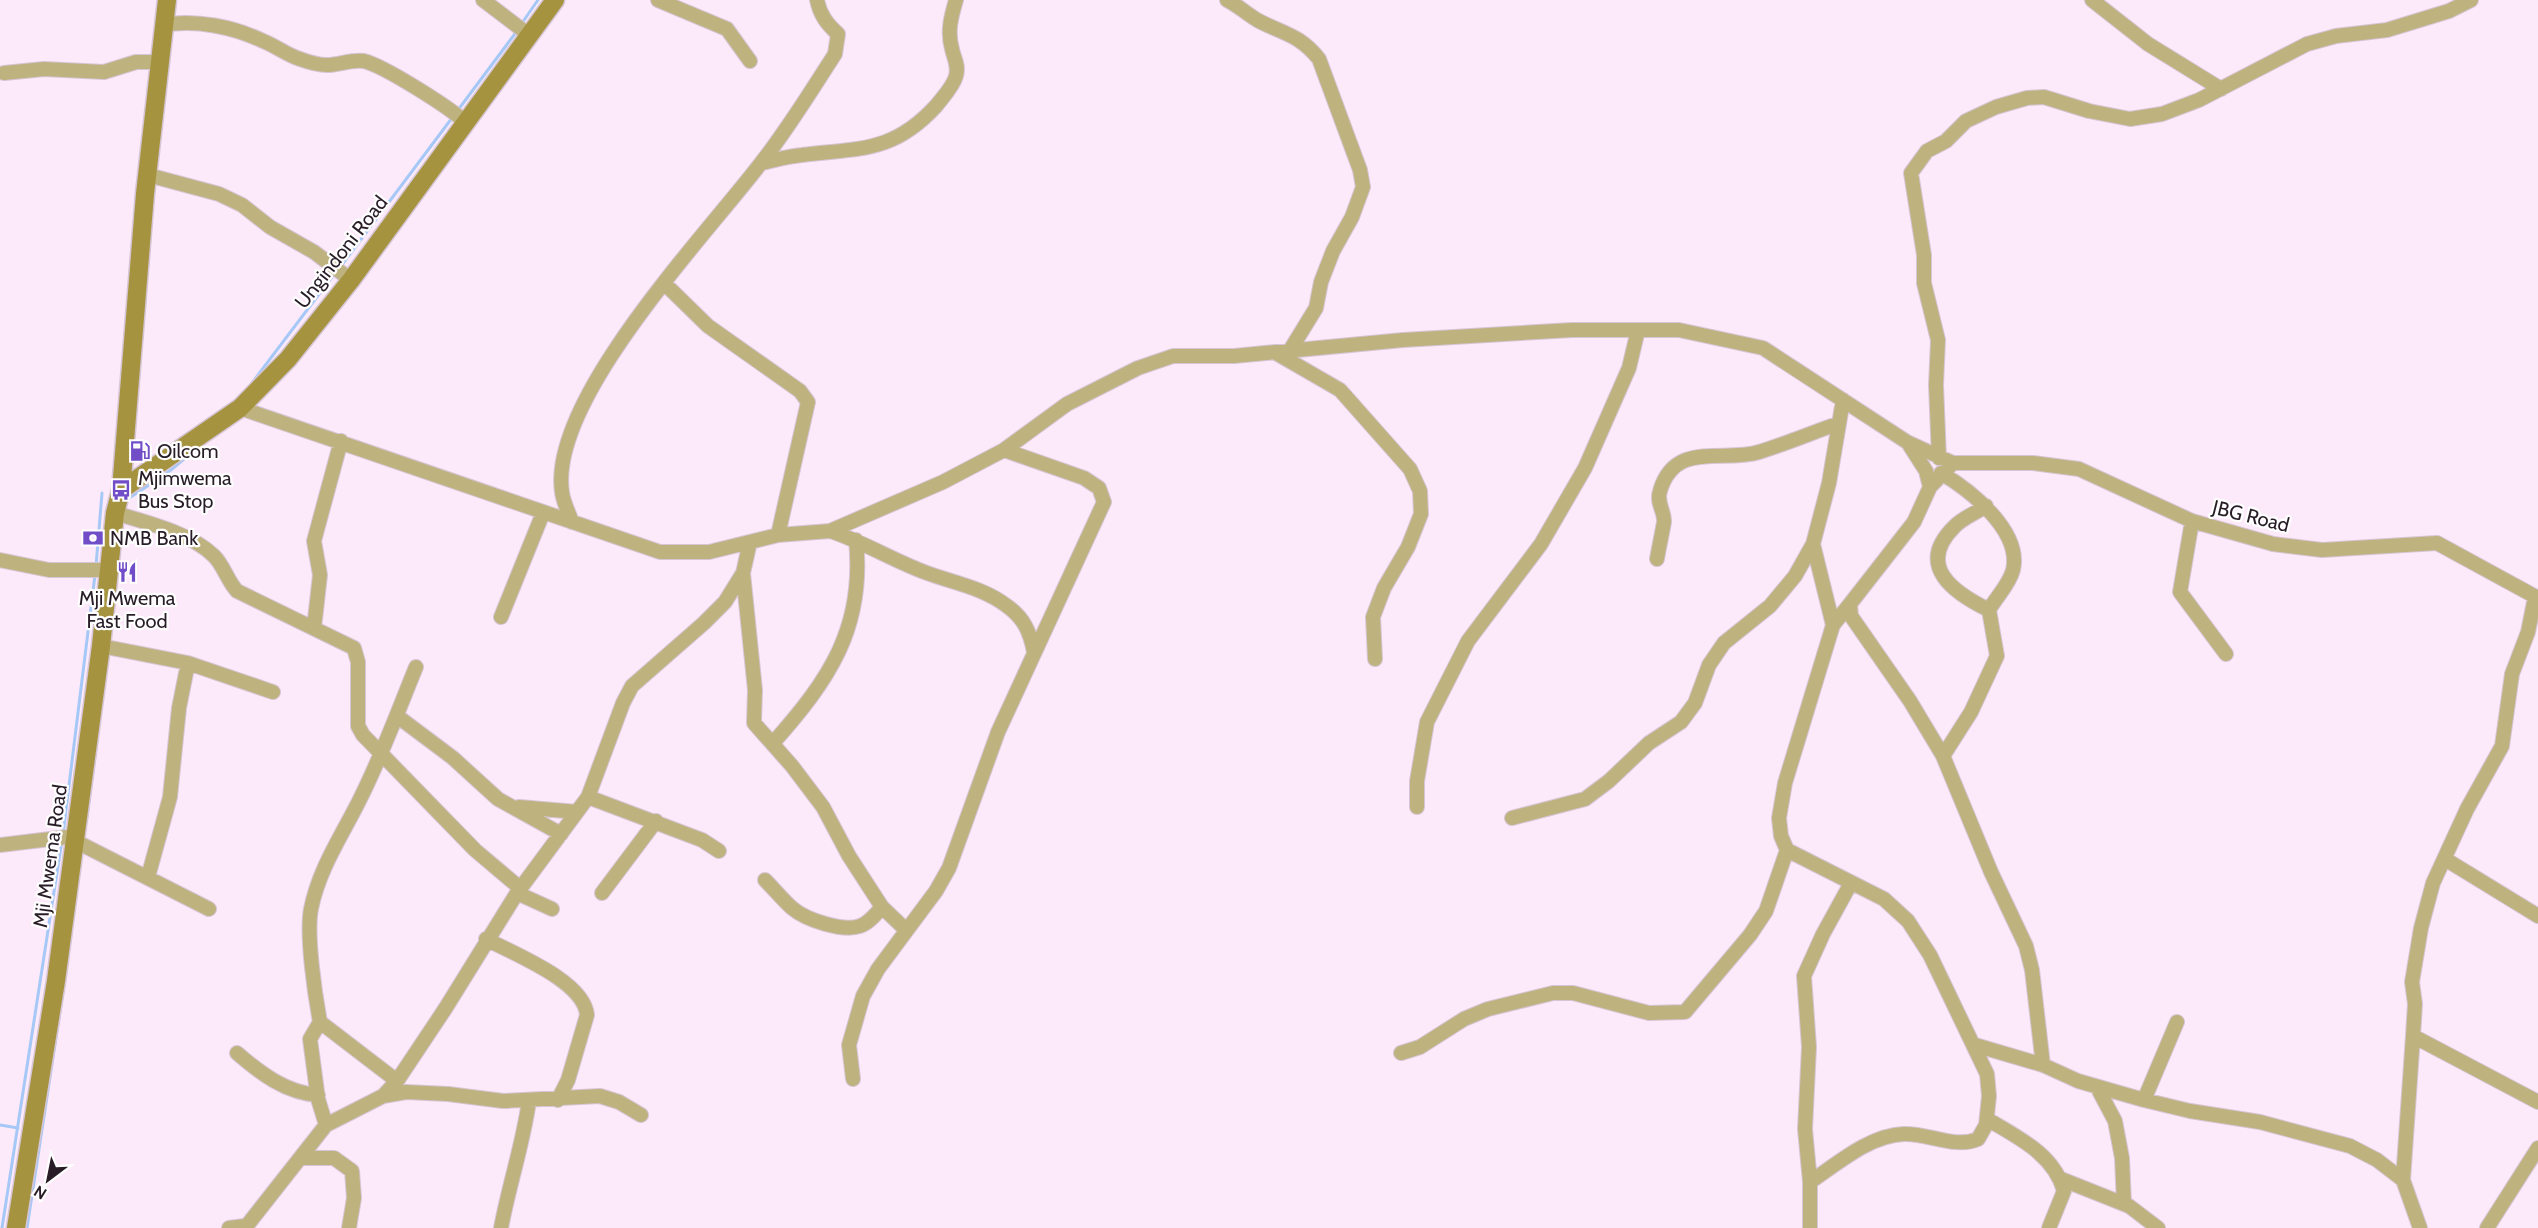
<svg xmlns="http://www.w3.org/2000/svg" width="2538" height="1228" viewBox="0 0 2538 1228" font-family="Cabin,sans-serif">
<style>
.lines{fill:none;stroke-linecap:round;stroke-linejoin:round}
.stream{stroke:#a6c8f7;stroke-width:3}
.minor-casing{stroke:#d6c5d4;stroke-width:16}
.secondary-casing{stroke:#d6c5d4;stroke-width:21}
.minor{stroke:#beb27f;stroke-width:14}
.secondary{stroke:#a59340;stroke-width:18}
.labels{text-anchor:middle;dominant-baseline:central;stroke-width:4.5;stroke-linejoin:round;paint-order:stroke}
.street-label{font-size:20px;fill:#281d27;stroke:#fefefe}
.poi-label{font-size:20px;fill:#281d27;stroke:#fefefe;text-anchor:start}
</style>
<rect width="100%" height="100%" fill="#fceafa"/>
<g class="lines">
<path class="stream" d="M 522,23 L 538,0
M 458,110 L 517,31
M 341,266 L 452,118
M 252,383 L 335,273
M 126,500 L 166,474 L 196,449
M 96,566 L 102,493
M 87,817 L 97,740
M 63,834 L 95,575
M 63,992 L 71,933
M 0,1125 L 18,1128
M 2,1228 L 62,840
M 27,1228 L 62,998"/>
<g class="minor-casing">
<path id="minor" d="M 483,0 L 529,35
M 658,0 L 727,29 L 750,61
M 1227,0 C 1239,6 1248,15 1259,21 C 1284,34 1300,35 1319,59 L 1360,170 L 1363,187 L 1352,217 L 1333,251 L 1321,282 L 1316,308 L 1289,352
M 2092,0 L 2148,44 L 2221,89
M 164,25 C 195,19 234,27 263,41 C 276,46 287,55 300,59 C 308,62 318,65 327,65 C 339,65 352,59 364,61 C 384,66 451,108 466,123
M 4,73 L 44,69 L 104,72 L 136,62 L 158,62
M 762,163 C 775,160 789,156 802,155 C 859,148 893,153 936,106 C 943,97 953,87 956,76 C 959,65 954,59 952,49 C 947,32 951,17 956,0
M 148,175 L 219,194 L 242,205 L 270,227 L 314,252 L 351,280
M 664,283 L 708,326 L 800,391 L 808,402 L 778,535
M 1276,353 L 1340,390 L 1410,469 L 1420,491 L 1421,514 L 1408,547 L 1384,588 L 1373,617 L 1375,659
M 240,408 L 660,552 L 709,552 L 778,535 L 830,531 L 943,482 L 1004,450 L 1067,404 L 1138,368 L 1173,356 L 1234,356 L 1403,340 L 1572,330 L 1679,330 L 1763,348 L 1907,442 L 1953,463 L 2033,463 L 2079,469 L 2192,521 L 2273,544 L 2322,550 L 2437,543 L 2538,598
M 1910,446 L 1926,471 L 1930,487
M 1939,458 L 1936,385 L 1938,340 L 1924,283 L 1924,255 L 1911,173 L 1927,151 L 1946,141 L 1966,121 L 1996,107 L 2027,98 L 2044,97 L 2089,111 L 2130,119 L 2162,114 L 2199,100 L 2307,44 L 2336,36 L 2387,30 L 2449,11 L 2471,0
M 1953,463 L 1930,487 L 1914,522 L 1850,604 L 1851,616 L 1910,701 L 1943,756 L 1991,872 L 2026,946 L 2032,970 L 2043,1065
M 1941,473 C 1970,490 2022,531 2013,570 C 2009,585 1997,596 1989,610 L 1997,656 L 1971,712 L 1943,756
M 1986,506 C 1976,513 1962,518 1954,527 C 1915,566 1954,593 1989,610
M 115,513 C 145,522 191,533 214,556 C 224,566 227,580 237,591 L 354,648 L 358,662 L 358,726 L 363,735 L 475,850 L 520,888
M 2192,521 L 2180,592 L 2226,654
M 572,522 C 569,513 563,502 562,492 C 548,400 707,234 761,163 C 788,129 811,91 835,54 L 838,34 C 827,24 820,15 817,0
M 830,531 C 864,542 894,561 927,573 C 954,583 984,588 1007,606 C 1024,618 1030,632 1034,652
M 1813,544 L 1833,625
M 1657,559 C 1659,547 1662,534 1664,522 C 1665,512 1656,503 1660,491 C 1675,440 1723,463 1759,452 C 1785,444 1811,433 1837,424
M 0,560 L 49,570 L 108,570
M 743,573 L 755,690 L 754,723 L 792,766 L 823,807 L 849,856 L 882,907 L 905,929
M 501,617 L 543,513
M 314,628 L 320,575 L 314,541 L 341,441
M 101,646 L 188,663 L 273,692
M 397,716 L 453,758 L 498,799 L 561,834
M 773,743 C 829,680 865,628 856,540
M 588,797 L 702,840 L 719,851
M 519,807 L 577,812
M 1417,807 L 1417,781 L 1427,722 L 1468,641 L 1541,544 L 1585,468 L 1629,368 L 1638,330
M 1512,818 L 1585,799 L 1609,781 L 1649,743 L 1681,722 L 1695,703 L 1709,665 L 1724,643 L 1770,606 L 1795,576 L 1813,544 L 1829,483 L 1843,400
M 75,841 L 209,909
M 0,845 L 75,836
M 2445,859 L 2538,916
M 148,877 L 170,797 L 179,708 L 188,663
M 765,880 C 774,889 783,900 792,908 C 806,920 843,932 860,926 C 869,923 876,914 882,907
M 517,893 L 552,909
M 602,893 L 656,821
M 486,939 C 514,954 584,981 587,1015 L 568,1080 L 558,1100
M 320,1022 L 310,1039 L 318,1099 L 326,1125
M 2413,1036 L 2538,1102
M 1975,1045 L 2043,1065 L 2078,1081 L 2144,1100 L 2190,1111 L 2260,1122 L 2350,1146 L 2377,1160 L 2403,1180 L 2420,1228
M 237,1053 C 260,1073 286,1093 318,1095
M 1401,1053 L 1420,1047 L 1464,1019 L 1488,1009 L 1553,993 L 1573,993 L 1649,1013 L 1685,1012 L 1750,935 L 1766,911 L 1787,850
M 853,1079 L 849,1045 L 863,996 L 878,969 L 936,891 L 949,868 L 998,732 L 1104,502 L 1099,488 L 1084,478 L 1004,450
M 397,1081 L 320,1022 C 315,995 306,935 311,909 C 319,868 343,834 361,797 C 382,755 398,711 416,667
M 2097,1087 L 2115,1121 L 2122,1158 L 2124,1204
M 383,1096 L 406,1092 L 448,1094 L 503,1101 L 600,1096 L 619,1102 L 641,1115
M 2144,1100 L 2177,1022
M 1987,1119 C 2017,1137 2054,1154 2064,1191 L 2049,1228
M 301,1158 L 334,1158 L 352,1171 L 354,1198 L 349,1228
M 2061,1179 L 2129,1206 L 2158,1228
M 2403,1180 L 2413,1036 L 2415,1004 L 2412,982 L 2421,928 L 2433,883 L 2467,809 L 2502,746 L 2512,674 L 2528,632 L 2535,597
M 1810,1182 C 1837,1164 1870,1135 1904,1134 C 1928,1133 1955,1149 1978,1139 L 1986,1125 L 1989,1096 L 1987,1074 L 1930,955 L 1908,921 L 1884,899 L 1787,850 L 1781,836 L 1779,818 L 1785,783 L 1833,625 L 1850,604
M 229,1228 L 245,1226
M 245,1228 L 326,1125 L 383,1096 L 397,1081 L 445,1009 L 517,893 L 588,797 L 623,703 L 632,686 L 704,623 L 725,602 L 743,573 L 750,542
M 501,1228 C 509,1185 523,1144 529,1101
M 1810,1228 L 1810,1182 L 1805,1129 L 1809,1047 L 1804,976 L 1823,934 L 1851,883
M 2487,1228 L 2538,1148"/>
</g>
<g class="secondary-casing">
<path id="secondary" d="M 121,490 L 240,408 L 288,359 L 351,280 L 555,0
M 16,1228 L 56,981 L 101,646 L 115,513 L 121,490 L 145,194 L 167,0"/>
</g>
<use href="#minor" class="minor"/>
<use href="#secondary" class="secondary"/>
</g>
<defs>
<g id="fuel-bare" transform="scale(1.62)"><path d="M-5.5-6h7V0h2V4h1.3V-2.5L3-4.5l.8-.8L6-3V5H2.5V1h-1V6h-7ZM-4.2-4.7v3.2H.2V-4.7Z" fill="#714ec7" stroke="#fefefe" stroke-width="2.5" paint-order="stroke"/></g>
<g id="bus-bare" transform="scale(1.62)"><path d="M-5-6H5V4H4V6H2V4H-2V6H-4V4H-5ZM-3.5-4V0h7V-4ZM-3.5 1.2v1.5H-2V1.2ZM2 1.2v1.5H3.5V1.2Z" fill="#714ec7" stroke="#fefefe" stroke-width="2.5" paint-order="stroke"/></g>
<g id="bank-bare" transform="scale(1.62)"><path d="M-6-4H6V4H-6ZM0-2.3a2.3 2.3 0 1 0 0 4.6a2.3 2.3 0 1 0 0-4.6Z" fill="#714ec7" stroke="#fefefe" stroke-width="2.5" paint-order="stroke"/></g>
<g id="restaurant-bare" transform="scale(1.62)"><path d="M-5-6h1v4h1v-4h1v4h1v-4h1v5L-1.5 .5V6h-2V.5L-5-1ZM5-6V6H3V1.5H1.5Q1.5-4 5-6Z" fill="#714ec7" stroke="#fefefe" stroke-width="2.5" paint-order="stroke"/></g>
</defs>
<g fill-rule="evenodd">
<use href="#fuel-bare" x="140" y="451"/>
<use href="#bus-bare" x="121" y="490"/>
<use href="#bank-bare" x="93" y="538"/>
<use href="#restaurant-bare" x="127" y="572"/>
</g>
<g class="labels">
<g class="street-label">
<text transform="translate(341 252) rotate(-52)">Ungindoni Road</text>
<text transform="translate(2251 516) rotate(14)">JBG Road</text>
<text transform="translate(50 856) rotate(-82)">Mji Mwema Road</text>
</g>
<g class="poi-label">
<text x="157" y="451">Oilcom</text>
<text x="138" y="478">Mjimwema<tspan x="138" dy="23">Bus Stop</tspan></text>
<text x="110" y="538">NMB Bank</text>
<text x="127" y="598" text-anchor="middle">Mji Mwema<tspan x="127" dy="23">Fast Food</tspan></text>
</g>
</g>
<g transform="translate(48 1180) rotate(212)" stroke="#fefefe" stroke-width="4.5" paint-order="stroke">
<path d="M0-4.5L10 22L0 15L-10 22Z" fill="#281d27"/>
<text y="-9" font-size="16" font-weight="bold" text-anchor="middle" fill="#281d27">N</text>
</g>
</svg>
